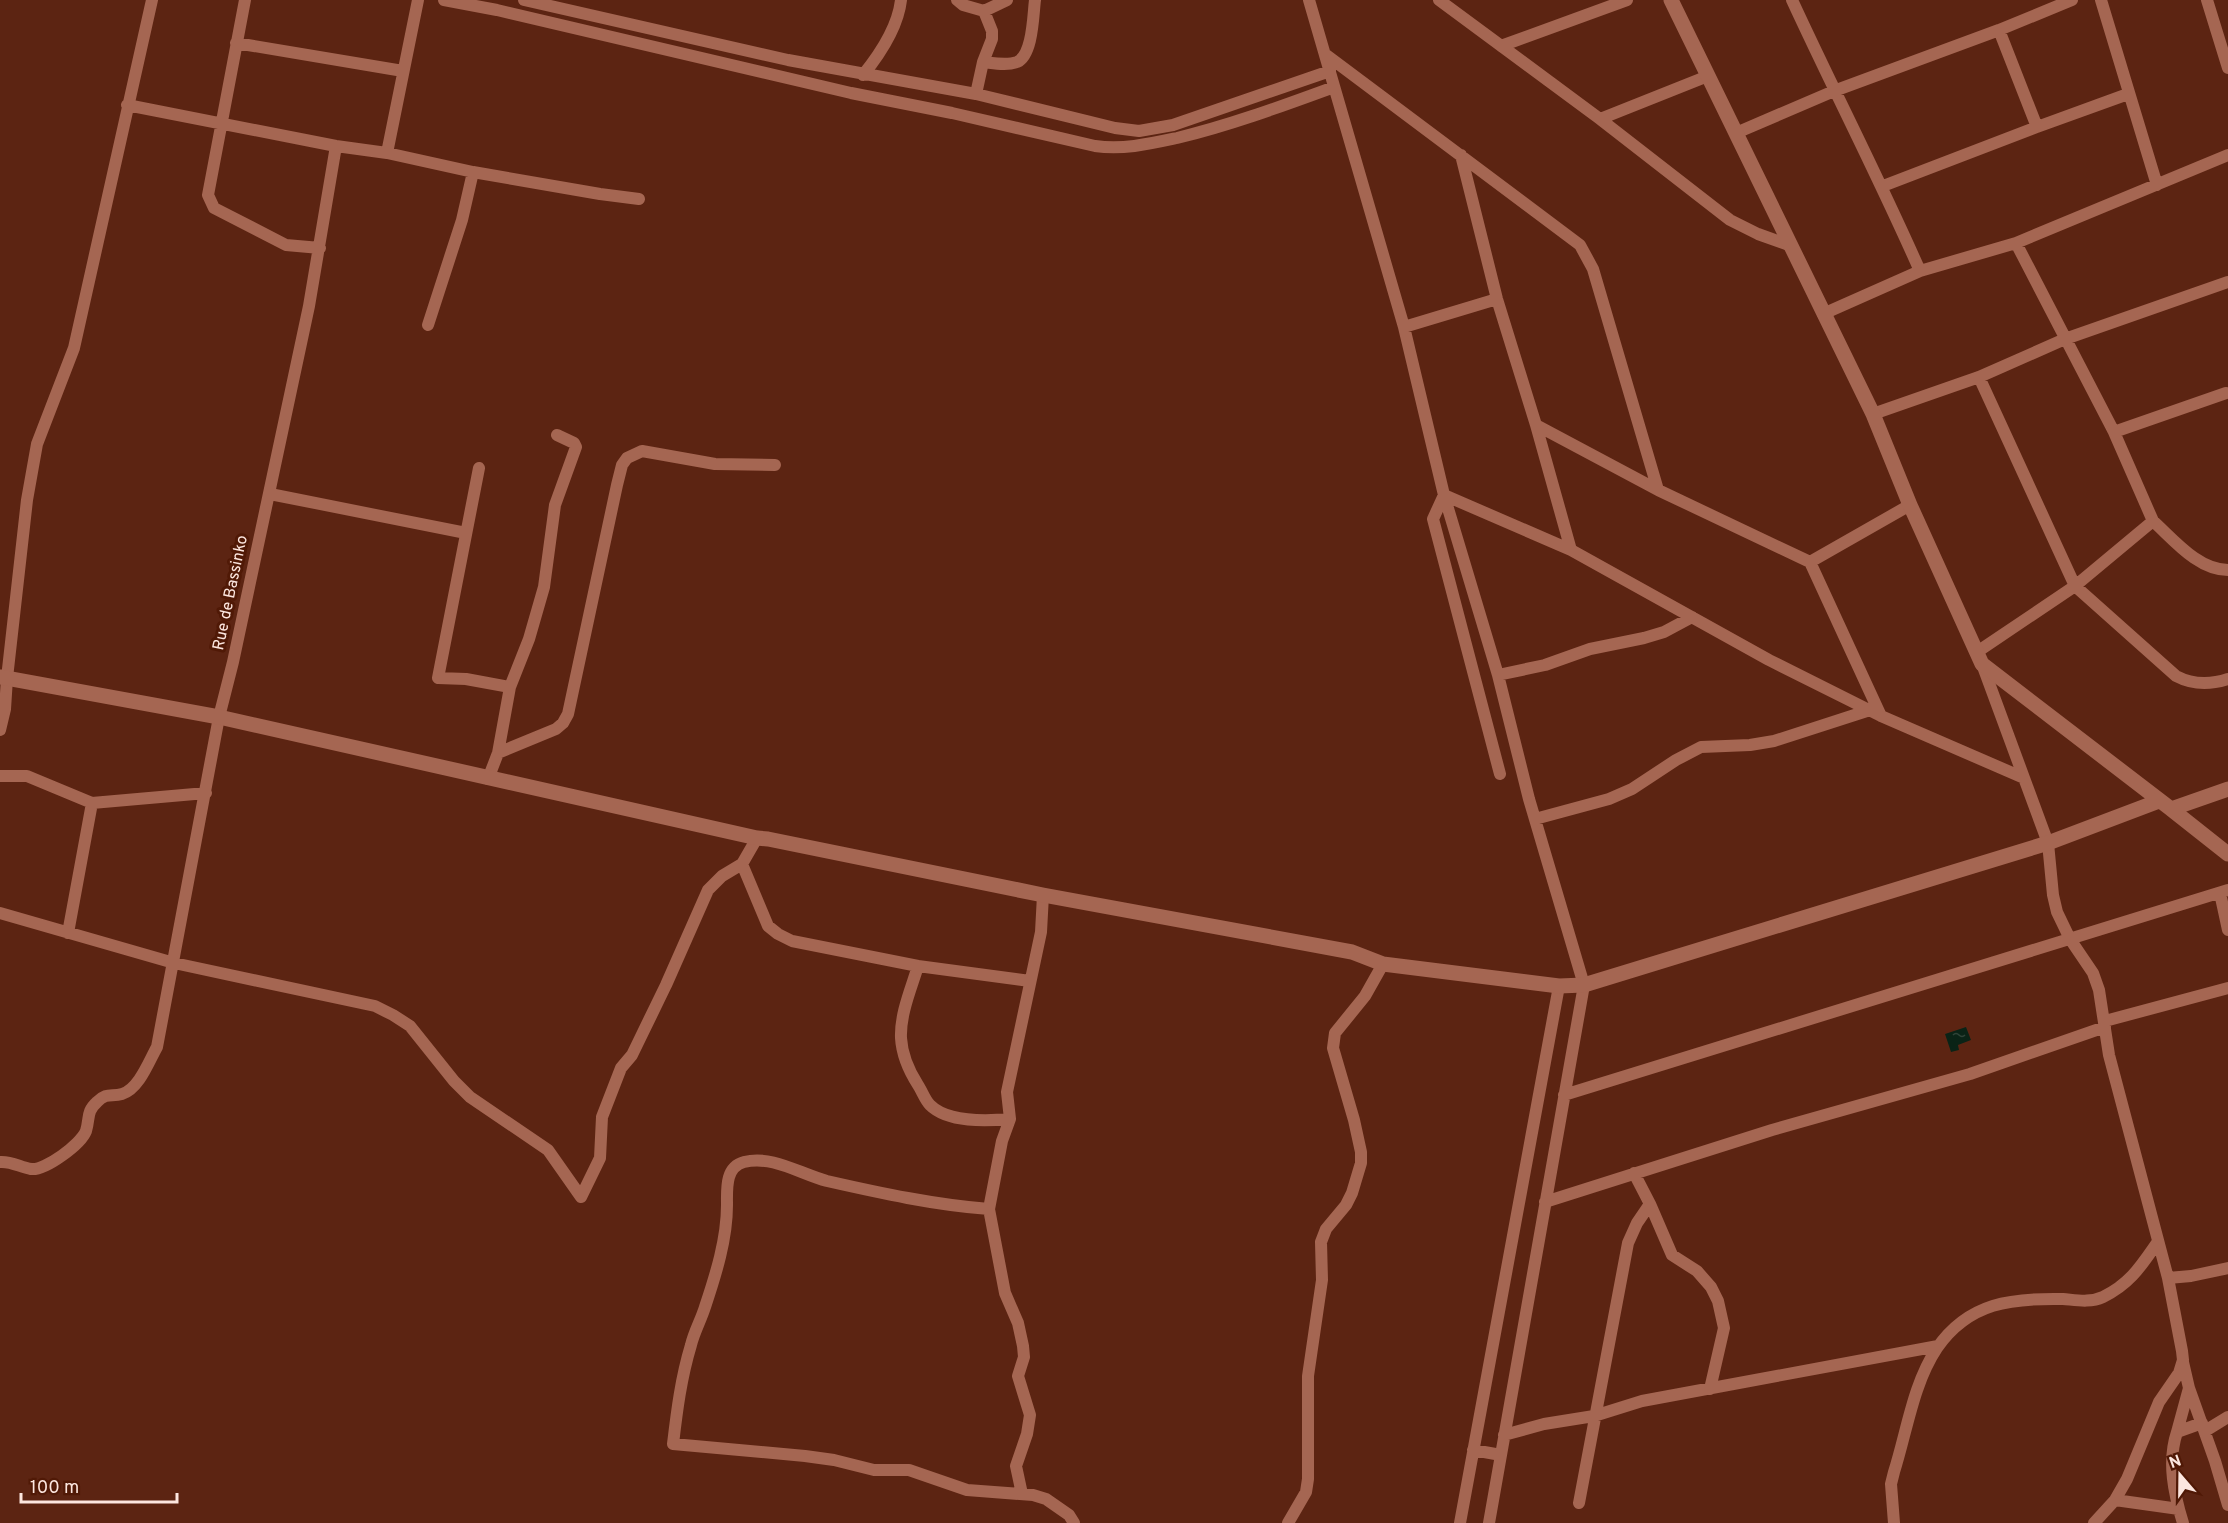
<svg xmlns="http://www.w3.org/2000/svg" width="2228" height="1523" viewBox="0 0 2228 1523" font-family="Overpass,sans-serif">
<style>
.water{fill:url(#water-ripples)}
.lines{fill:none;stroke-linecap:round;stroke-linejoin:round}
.minor{stroke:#a56652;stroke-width:12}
.tertiary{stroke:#a56652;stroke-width:15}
.labels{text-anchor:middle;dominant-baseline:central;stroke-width:6;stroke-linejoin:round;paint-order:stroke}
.street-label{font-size:16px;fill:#fce6df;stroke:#501906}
</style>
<defs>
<pattern id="water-ripples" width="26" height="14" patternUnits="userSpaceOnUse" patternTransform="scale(1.5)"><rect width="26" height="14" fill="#0a2316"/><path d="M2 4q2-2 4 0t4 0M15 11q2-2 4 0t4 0" fill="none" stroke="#2f4337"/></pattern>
</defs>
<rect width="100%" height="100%" fill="#5c2412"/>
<path class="water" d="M 1966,1027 L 1971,1040 L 1958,1045 L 1959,1050 L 1951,1052 L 1945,1034 Z"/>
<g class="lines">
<path class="minor" d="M 245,0 L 208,195 L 214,208 L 286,245 L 320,248
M 444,0 L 497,10 L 851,93 L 952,113 L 1095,146 C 1123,150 1149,144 1177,138 C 1231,125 1282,106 1334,87
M 524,0 L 788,60 L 976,94 L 1115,128 L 1139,131 L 1173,125 L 1330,71
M 957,0 L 963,5 L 984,11 L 1007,0
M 1309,0 L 1404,327 L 1444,495 L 1571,550 L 1769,660 L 1881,716 L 2024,778
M 1439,0 L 1600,119 L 1730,220 L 1758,234 L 1789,245
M 1792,0 C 1834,91 1880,180 1920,271
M 2101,0 L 2157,185
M 2207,0 L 2228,68
M 1999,30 L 2037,127
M 236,43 L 403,71
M 1501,46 L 1627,0
M 1325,54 L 1580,245 L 1593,269 L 1658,490
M 983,62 C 993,63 1007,66 1017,62 C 1033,55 1033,15 1035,0
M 863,75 C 880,54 898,27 901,0
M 976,94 L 983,62 L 992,39 L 992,31 L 984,11
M 127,105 L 336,146 L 387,153 L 473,172 L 600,194 L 639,199
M 1600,119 L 1708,76
M 1736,133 L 1834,91 L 1999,30 L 2072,0
M 387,153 L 418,0
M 1461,155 L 1497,299 L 1536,425
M 1883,186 L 2037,127 L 2128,94
M 2016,243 L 2114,432 L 2153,521
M 1823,314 L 1920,271 L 2016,243 L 2228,155
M 428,325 L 462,220 L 473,172
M 1404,327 L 1497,299
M 1979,377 L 2075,586 L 2153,521 C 2174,540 2198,570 2228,570
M 1873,414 L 1979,377 L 2065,339 L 2228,282
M 2114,432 L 2226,393
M 479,468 L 438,678 L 466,679 L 510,687
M 270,494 L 466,533
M 1444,495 L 1498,675 L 1529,799 L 1584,985 L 1489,1523
M 1444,495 L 1433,519 L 1500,774
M 1571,550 L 1536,425 L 1658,490 L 1810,562
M 1977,652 L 2075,586 L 2176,676 C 2193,685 2210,685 2228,679
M 1982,664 L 2048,843 L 2053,895 L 2057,912 L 2070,939 L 2093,973 L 2099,990 L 2109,1055 L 2168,1278 L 2182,1351 L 2183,1360 L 2179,1373 L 2159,1402 L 2127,1479 L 2115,1500 L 2179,1509
M 1498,675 L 1545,665 L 1590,649 L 1644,638 L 1664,632 L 1692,617
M 1881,716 L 1810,562 L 1910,505
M 0,730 L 5,709 L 7,678 L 27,500 L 37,444 L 74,348 L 152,0
M 498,753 L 510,687 L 529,639 L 544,587 L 555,505 L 576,447 L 574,443 L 557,435
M 0,776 L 27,776 L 92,803 L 206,793
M 488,779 L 498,753 L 556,729 L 563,723 L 568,714 L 617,485 L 622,465 L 627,458 L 642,451 L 715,464 L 775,465
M 1535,819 L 1609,799 L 1632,789 L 1676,760 L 1701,747 L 1750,745 L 1774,741 L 1870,710
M 742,864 L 768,926 L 778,934 L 792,941 L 918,966
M 2220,893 L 2228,930
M 1043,895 L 1041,932 L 1007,1092 L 1010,1119 L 1002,1141 L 989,1209 C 935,1205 880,1193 827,1181 C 800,1174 773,1155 744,1162 C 725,1167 727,1189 727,1205 C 727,1239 716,1274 705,1307 C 701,1320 694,1332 691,1345 C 681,1378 677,1410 673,1444 L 805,1456 L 834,1460 L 874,1470 L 909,1470 L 967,1490 L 1033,1495 L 1046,1499 L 1069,1515 L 1074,1523
M 0,913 L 174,963 L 375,1006 L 393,1015 L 410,1026 L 454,1081 L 470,1097 L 548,1150 L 581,1197 L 600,1158 L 602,1117 L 621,1068 L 632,1055 L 666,985 L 708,890 L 722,876 L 742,864 L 757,838
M 68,933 L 92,803
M 2105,1021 L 2228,988
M 1564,1095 L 2228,890
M 1010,1119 C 987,1121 948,1123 930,1105 C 925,1100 922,1091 918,1085 C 909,1071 902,1055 901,1038 C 900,1014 911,989 918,966 L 1030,981
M 0,1162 C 11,1161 20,1167 31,1169 C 45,1171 81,1144 86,1131 C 90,1118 86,1112 97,1102 C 107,1092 111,1097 122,1094 C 139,1089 149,1061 157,1047 L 219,717 L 233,662 L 309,306 L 336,146
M 1634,1173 L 1650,1204 L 1672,1255 L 1697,1271 L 1711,1287 L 1718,1301 L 1724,1328 L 1710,1389
M 1545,1202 L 1772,1130 L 1970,1074 L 2105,1027
M 989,1209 L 1005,1293 L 1018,1323 L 1023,1346 L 1024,1357 L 1018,1376 L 1030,1415 L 1027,1434 L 1016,1466 L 1022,1494
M 2168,1278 L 2191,1276 L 2228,1268
M 2183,1362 L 2189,1388 L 2215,1461 L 2228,1505
M 2205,1431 L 2228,1417
M 2177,1432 L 2189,1388
M 1504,1435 L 1544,1424 L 1594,1416 L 1642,1401 L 1938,1346
M 1473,1450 L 1501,1455
M 1579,1503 L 1628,1243 L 1637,1223 L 1650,1204
M 1288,1523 L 1306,1492 L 1308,1479 L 1308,1376 L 1322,1280 L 1321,1242 L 1326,1229 L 1346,1205 L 1352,1193 L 1361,1163 L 1361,1152 L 1354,1120 L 1333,1048 L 1335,1033 L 1365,996 L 1383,964
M 1460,1523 L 1559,986
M 1894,1523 L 1891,1484 L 1894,1472 C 1907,1431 1913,1384 1937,1348 C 1969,1302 2012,1298 2063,1299 C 2076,1300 2090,1303 2103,1297 C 2130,1284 2141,1266 2157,1243
M 2094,1523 L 2115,1500
M 2183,1523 C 2174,1494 2167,1462 2177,1432 L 2202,1423"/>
<path class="tertiary" d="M 1671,0 L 1873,414 L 1910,505 L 1982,664 L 2171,809 L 2228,789
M 0,677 L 219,717 L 757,838 L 768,839 L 1043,895 L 1352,952 L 1383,964 L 1559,986 L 1584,985 L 2048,843 L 2159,801
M 2171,809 L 2228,854"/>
</g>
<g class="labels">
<g class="street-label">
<text transform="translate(231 593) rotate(-78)">Rue de Bassinko</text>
</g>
</g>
<g transform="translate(2180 1475) rotate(340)" stroke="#501906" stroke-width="4.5" paint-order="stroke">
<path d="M0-4.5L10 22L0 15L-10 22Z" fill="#fce6df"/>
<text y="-9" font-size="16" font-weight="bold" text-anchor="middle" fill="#fce6df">N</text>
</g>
<path d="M21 1493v9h156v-9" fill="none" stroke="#fce6df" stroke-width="3"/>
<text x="30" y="1493" font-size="18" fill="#fce6df" stroke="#501906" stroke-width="4.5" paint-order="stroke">100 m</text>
</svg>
